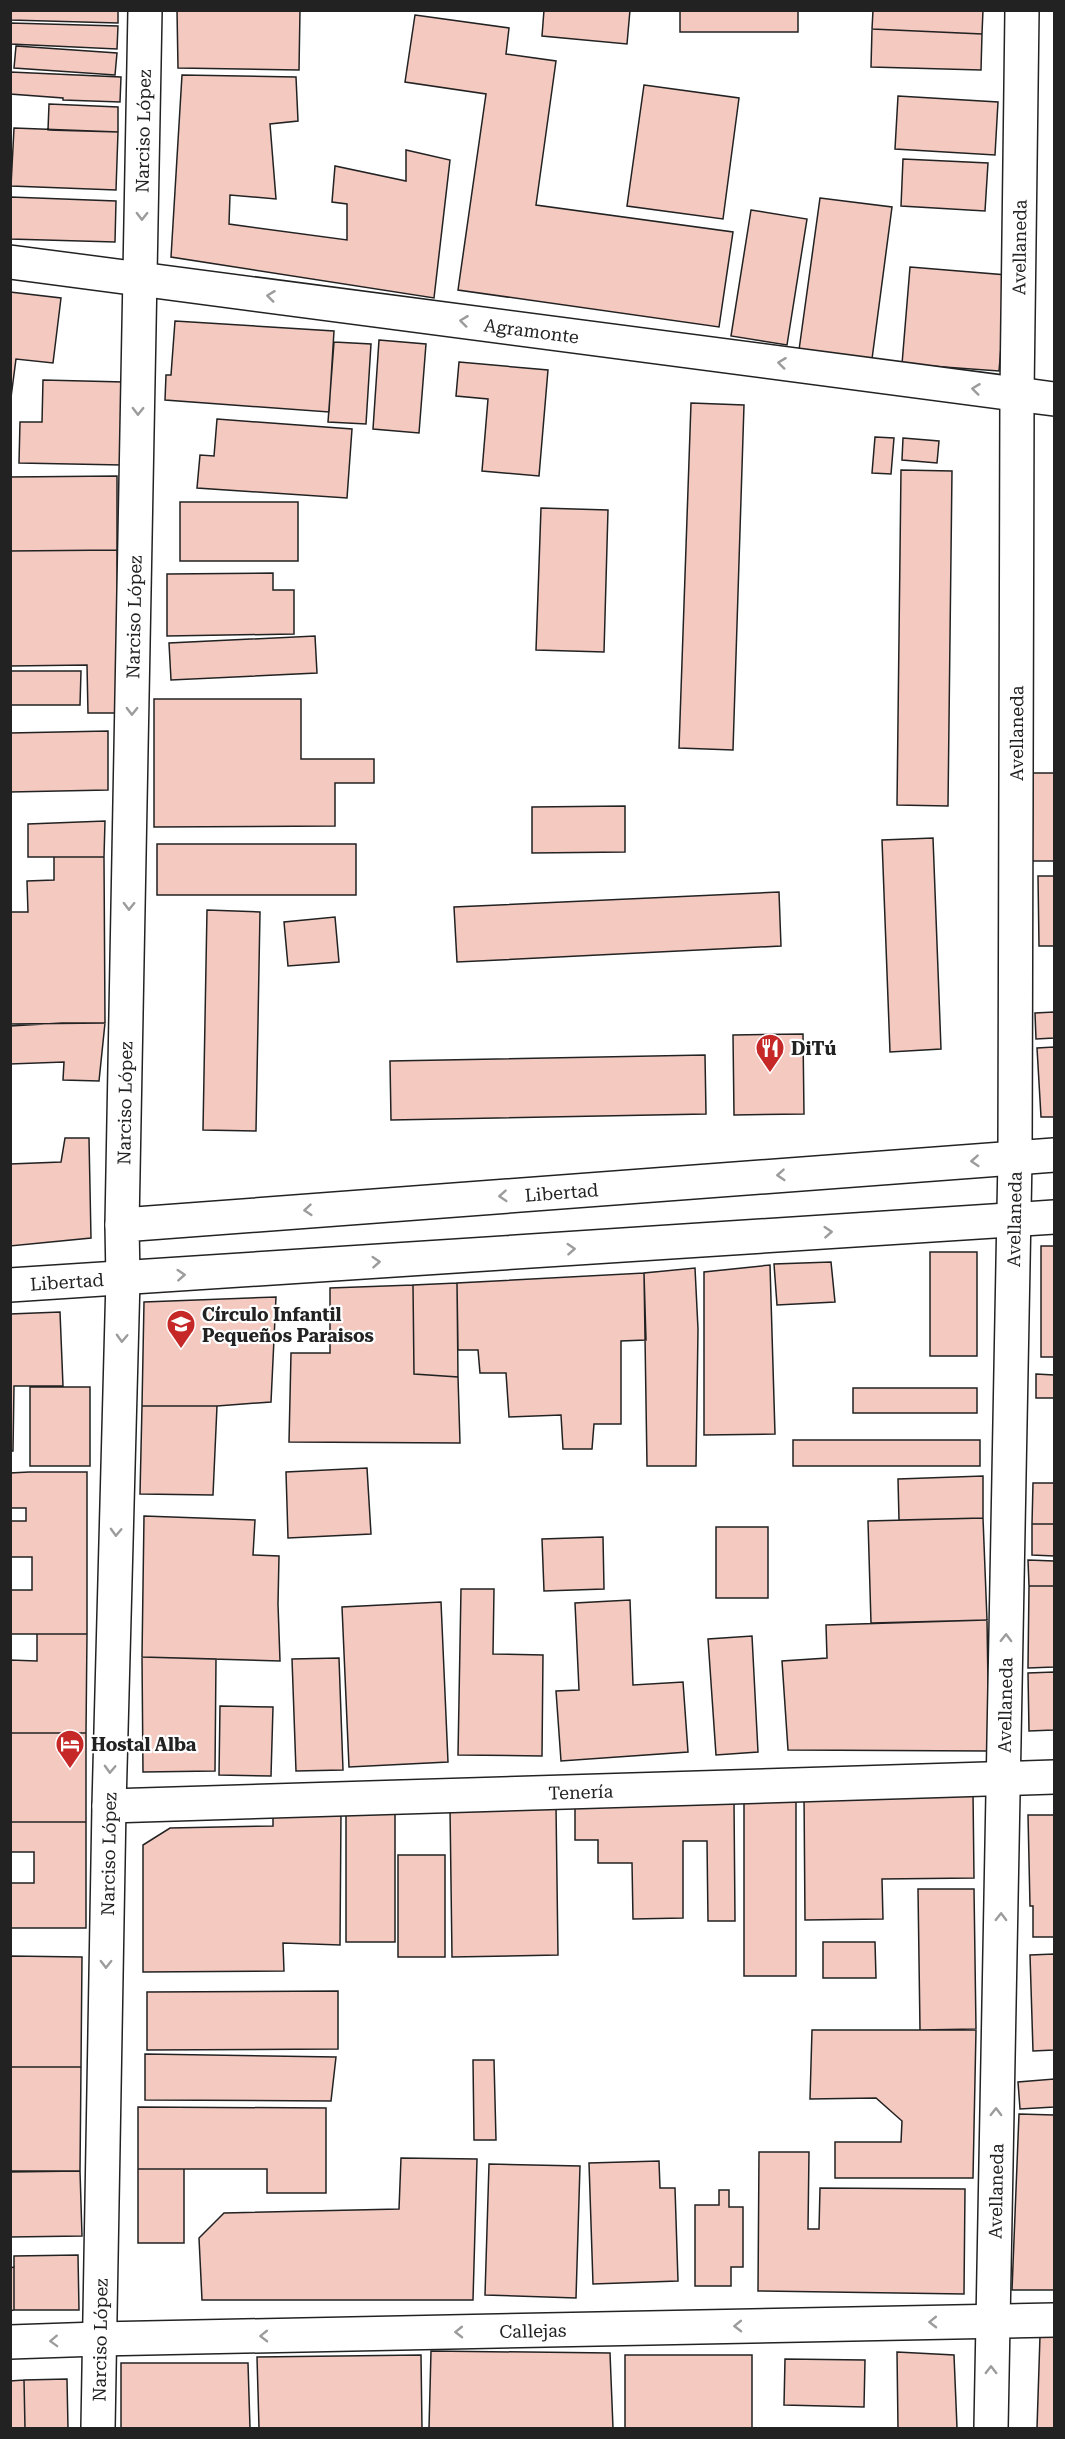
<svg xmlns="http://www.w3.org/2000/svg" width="1065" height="2439" viewBox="0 0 1065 2439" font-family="'Roboto Serif',serif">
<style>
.building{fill:#f3c9c0;stroke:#222;stroke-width:1.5}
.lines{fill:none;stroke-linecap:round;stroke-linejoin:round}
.street-casing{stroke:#222;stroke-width:36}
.secondary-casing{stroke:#222;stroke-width:36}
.primary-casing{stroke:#222;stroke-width:36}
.street{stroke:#fff;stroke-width:33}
.secondary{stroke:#fff;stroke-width:33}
.primary{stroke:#fff;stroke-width:33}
.oneway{stroke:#9c9c9c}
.labels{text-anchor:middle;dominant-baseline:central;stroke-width:4.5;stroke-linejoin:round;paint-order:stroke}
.street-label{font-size:18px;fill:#222;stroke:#fff}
.poi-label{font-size:18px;font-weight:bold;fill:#222;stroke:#fff;text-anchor:start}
</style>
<rect width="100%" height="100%" fill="#fff"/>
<path class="building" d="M 10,10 L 118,10 L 118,23 L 10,20 Z
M 177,10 L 300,10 L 299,70 L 178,68 Z
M 544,10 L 630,10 L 627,44 L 542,36 Z
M 680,10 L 798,10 L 798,32 L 680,32 Z
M 873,10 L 983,10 L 982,34 L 872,29 Z
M 415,15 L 509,28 L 506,54 L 556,61 L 536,205 L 733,232 L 719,327 L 458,290 L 486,94 L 405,82 Z
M 10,23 L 118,26 L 117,49 L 10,44 Z
M 872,29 L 982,34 L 981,70 L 871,67 Z
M 16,46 L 117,53 L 115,75 L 14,68 Z
M 10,72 L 121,77 L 120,102 L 63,100 L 63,98 L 10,94 Z
M 182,75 L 296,77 L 298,121 L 270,124 L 276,199 L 230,195 L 229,224 L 347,240 L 347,204 L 332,202 L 335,166 L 406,181 L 406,150 L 450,160 L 434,298 L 171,257 Z
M 644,85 L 739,98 L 723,219 L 627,206 Z
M 898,96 L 998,102 L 995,155 L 895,149 Z
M 49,104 L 118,107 L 118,132 L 48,130 Z
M 14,128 L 118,132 L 116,190 L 11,186 Z
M 903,159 L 988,163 L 985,211 L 901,206 Z
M 10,197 L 116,201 L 115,242 L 10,239 Z
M 820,198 L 892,207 L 872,359 L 799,350 Z
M 751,210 L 807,219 L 787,345 L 731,336 Z
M 910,267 L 1007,275 L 999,371 L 902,364 Z
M 10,292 L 61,298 L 53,363 L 16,359 L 10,405 Z
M 175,321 L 334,331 L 329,412 L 165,400 L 166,375 L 171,375 Z
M 379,340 L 426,344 L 419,433 L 373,429 Z
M 334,342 L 371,344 L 366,424 L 328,422 Z
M 459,362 L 548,370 L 539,476 L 482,471 L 488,399 L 456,396 Z
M 43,380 L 124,382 L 122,465 L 19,463 L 20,422 L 42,422 Z
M 691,403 L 744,405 L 733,750 L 679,748 Z
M 217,419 L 352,429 L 347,498 L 197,488 L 200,455 L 214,456 Z
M 875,437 L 894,438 L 891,474 L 872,473 Z
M 903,438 L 939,441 L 937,463 L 902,460 Z
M 901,470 L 952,471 L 948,806 L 897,805 Z
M 117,476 L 117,550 L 10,551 L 10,477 Z
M 180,502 L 298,502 L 298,561 L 180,561 Z
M 541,508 L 608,510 L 604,652 L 536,650 Z
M 117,550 L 118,713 L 88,713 L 87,665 L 10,666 L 10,551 Z
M 273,573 L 273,590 L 294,590 L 294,634 L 167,636 L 167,574 Z
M 315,636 L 317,673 L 171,680 L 169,643 Z
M 10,671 L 81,671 L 80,705 L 10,705 Z
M 154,699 L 301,699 L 301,759 L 374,759 L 374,783 L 335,783 L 335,826 L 154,827 Z
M 108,731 L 108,790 L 10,792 L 10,733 Z
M 1033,773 L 1054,773 L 1054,861 L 1032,861 Z
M 625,806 L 625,852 L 532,853 L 532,807 Z
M 105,821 L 104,857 L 28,857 L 28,824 Z
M 933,838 L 941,1049 L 890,1052 L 882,840 Z
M 157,844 L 356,844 L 356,895 L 157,895 Z
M 54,857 L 104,857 L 105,1023 L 10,1024 L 10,912 L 28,912 L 27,881 L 54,880 Z
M 1038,876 L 1054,876 L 1054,946 L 1039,946 Z
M 779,892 L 781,946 L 457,962 L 454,907 Z
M 207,910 L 260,912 L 256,1131 L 203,1130 Z
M 335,917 L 339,962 L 288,966 L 284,922 Z
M 1054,1012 L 1054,1038 L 1036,1039 L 1035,1013 Z
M 62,1023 L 105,1023 L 99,1081 L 63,1080 L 64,1062 L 10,1064 L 10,1026 Z
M 803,1034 L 804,1114 L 734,1115 L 733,1035 Z
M 1054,1047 L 1054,1117 L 1041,1117 L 1037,1048 Z
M 705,1055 L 706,1114 L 391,1120 L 390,1061 Z
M 65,1138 L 89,1138 L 91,1238 L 10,1246 L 10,1164 L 61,1162 Z
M 1041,1246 L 1054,1246 L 1054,1357 L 1041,1357 Z
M 930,1252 L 977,1252 L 977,1356 L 930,1356 Z
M 831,1262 L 835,1302 L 777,1305 L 774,1264 Z
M 770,1265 L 775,1434 L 704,1435 L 704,1272 Z
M 695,1268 L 698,1329 L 696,1466 L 647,1466 L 644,1273 Z
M 644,1273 L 646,1340 L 621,1341 L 621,1424 L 594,1424 L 592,1449 L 563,1449 L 561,1415 L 509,1417 L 506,1373 L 480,1373 L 478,1350 L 458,1350 L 457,1283 Z
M 457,1283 L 458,1377 L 414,1374 L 413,1285 Z
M 413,1285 L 414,1374 L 458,1377 L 460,1443 L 289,1442 L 291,1353 L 330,1353 L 330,1288 Z
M 276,1297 L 271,1402 L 217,1406 L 142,1406 L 144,1302 Z
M 60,1312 L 63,1386 L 14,1386 L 13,1451 L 10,1451 L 10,1314 Z
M 1036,1374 L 1054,1375 L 1054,1398 L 1036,1398 Z
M 30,1387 L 90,1387 L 90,1466 L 30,1466 Z
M 853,1388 L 977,1388 L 977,1413 L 853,1413 Z
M 142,1406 L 217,1406 L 213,1495 L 140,1494 Z
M 793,1440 L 980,1440 L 980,1466 L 793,1466 Z
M 367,1468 L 371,1534 L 288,1538 L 286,1472 Z
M 29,1472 L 87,1472 L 87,1634 L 10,1634 L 10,1590 L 32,1590 L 32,1557 L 10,1557 L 10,1521 L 26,1521 L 26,1508 L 10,1508 L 10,1473 Z
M 983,1476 L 983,1518 L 899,1520 L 898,1479 Z
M 1033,1483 L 1054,1483 L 1054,1524 L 1032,1524 Z
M 144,1516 L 255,1520 L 253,1555 L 279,1556 L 278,1604 L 280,1661 L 142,1657 Z
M 983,1518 L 987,1620 L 871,1623 L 868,1521 Z
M 1032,1524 L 1054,1524 L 1054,1556 L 1032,1555 Z
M 716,1527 L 768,1527 L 768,1598 L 716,1598 Z
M 603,1537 L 604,1589 L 544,1591 L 542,1539 Z
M 1028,1560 L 1054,1561 L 1054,1586 L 1029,1586 Z
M 1029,1586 L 1054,1586 L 1054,1667 L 1028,1668 Z
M 461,1589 L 494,1589 L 493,1654 L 543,1655 L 542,1756 L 458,1755 Z
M 630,1600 L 633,1685 L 683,1682 L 688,1752 L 561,1761 L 556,1691 L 579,1690 L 575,1603 Z
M 441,1602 L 448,1762 L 349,1767 L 342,1607 Z
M 987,1620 L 989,1751 L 788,1750 L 782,1661 L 827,1658 L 826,1625 Z
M 37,1634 L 87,1634 L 86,1733 L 10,1733 L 10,1660 L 37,1661 Z
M 752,1636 L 758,1752 L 716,1755 L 708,1639 Z
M 142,1657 L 216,1659 L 215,1771 L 143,1772 Z
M 339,1658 L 343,1770 L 296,1771 L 292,1659 Z
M 1054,1672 L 1054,1730 L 1029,1731 L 1028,1673 Z
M 220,1706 L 273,1707 L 271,1776 L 219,1775 Z
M 10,1733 L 86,1733 L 86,1822 L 10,1822 Z
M 973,1792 L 974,1878 L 882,1879 L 883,1919 L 805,1920 L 804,1794 Z
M 734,1801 L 735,1921 L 708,1921 L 707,1841 L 683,1841 L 683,1918 L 633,1919 L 632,1863 L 598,1863 L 598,1840 L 575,1840 L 575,1802 Z
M 744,1802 L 796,1802 L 796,1976 L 744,1976 Z
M 556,1806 L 558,1955 L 452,1957 L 450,1808 Z
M 273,1810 L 341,1812 L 340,1945 L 283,1943 L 284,1971 L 143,1972 L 143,1845 L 170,1828 L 273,1826 Z
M 346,1813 L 395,1813 L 395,1942 L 346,1942 Z
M 1028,1815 L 1054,1815 L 1054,1937 L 1033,1937 L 1033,1906 L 1030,1906 Z
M 10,1822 L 86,1822 L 86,1928 L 10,1928 L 10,1883 L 34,1883 L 34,1852 L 10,1852 Z
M 398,1855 L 445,1855 L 445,1957 L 398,1957 Z
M 918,1889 L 974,1889 L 976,2029 L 920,2030 Z
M 823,1942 L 875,1942 L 876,1978 L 823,1978 Z
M 1054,1954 L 1054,2050 L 1033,2051 L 1030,1955 Z
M 10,1956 L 82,1957 L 81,2067 L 10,2067 Z
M 338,1991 L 338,2049 L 147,2050 L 147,1992 Z
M 812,2030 L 976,2030 L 973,2178 L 835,2178 L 835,2142 L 901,2142 L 902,2121 L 876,2098 L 810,2099 Z
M 145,2054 L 336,2057 L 331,2101 L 145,2100 Z
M 473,2060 L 494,2060 L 496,2140 L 474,2140 Z
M 10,2067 L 81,2067 L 80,2171 L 10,2171 Z
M 1054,2079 L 1054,2107 L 1020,2109 L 1018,2082 Z
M 138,2107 L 326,2108 L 326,2193 L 267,2193 L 267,2169 L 138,2169 Z
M 1019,2114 L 1054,2115 L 1054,2290 L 1012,2290 Z
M 759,2152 L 809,2152 L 808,2229 L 819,2229 L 820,2188 L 965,2189 L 964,2294 L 758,2291 Z
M 401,2158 L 477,2159 L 473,2300 L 202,2300 L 199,2238 L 224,2213 L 399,2209 Z
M 659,2161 L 660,2188 L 675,2188 L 678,2281 L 593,2284 L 589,2163 Z
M 489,2164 L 580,2166 L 576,2298 L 485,2295 Z
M 138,2169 L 184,2169 L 184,2243 L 138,2243 Z
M 80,2171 L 82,2236 L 10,2237 L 10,2172 Z
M 719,2190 L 729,2190 L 729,2207 L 743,2207 L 743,2267 L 731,2267 L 731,2286 L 695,2286 L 695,2205 L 719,2205 Z
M 78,2255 L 79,2310 L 14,2310 L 14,2256 Z
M 14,2267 L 14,2310 L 10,2311 L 10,2268 Z
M 1040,2336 L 1054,2336 L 1054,2428 L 1037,2428 Z
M 431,2351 L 610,2353 L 613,2428 L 429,2428 Z
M 897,2352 L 954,2355 L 957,2428 L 898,2428 Z
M 421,2355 L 422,2428 L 259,2428 L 257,2357 Z
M 625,2355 L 752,2355 L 752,2428 L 625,2428 Z
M 785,2359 L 865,2360 L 864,2407 L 784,2405 Z
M 121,2363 L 248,2363 L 250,2428 L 121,2428 Z
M 67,2379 L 68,2428 L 25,2428 L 24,2380 Z
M 24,2380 L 25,2428 L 10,2428 L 10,2381 Z"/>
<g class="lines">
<g class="street-casing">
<g id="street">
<path id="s1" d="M 10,262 L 1054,399"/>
<path id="s2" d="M 109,1806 L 1054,1777"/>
<path id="s3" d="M 98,2339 L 1054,2320"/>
<path id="s4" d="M 991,2428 L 1015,1158 L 1017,394 L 1022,10"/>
</g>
</g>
<g class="secondary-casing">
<g id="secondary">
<path id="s5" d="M 122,1225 L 145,10"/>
<path d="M 10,2342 L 98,2339"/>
</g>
</g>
<g class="primary-casing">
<g id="primary">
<path id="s6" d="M 10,1285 L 1054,1217"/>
<path id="s7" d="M 98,2428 L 109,1806 L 123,1279 L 122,1225 L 1054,1155"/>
</g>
</g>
<use href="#street" class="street"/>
<use href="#secondary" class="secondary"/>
<use href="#primary" class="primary"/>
</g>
<defs><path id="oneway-chevron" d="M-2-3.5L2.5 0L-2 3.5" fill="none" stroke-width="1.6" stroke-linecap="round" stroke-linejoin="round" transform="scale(1.5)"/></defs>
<g class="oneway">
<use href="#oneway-chevron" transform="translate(142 216) rotate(91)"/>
<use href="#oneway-chevron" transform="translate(271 296) rotate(-173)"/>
<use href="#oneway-chevron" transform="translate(464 321) rotate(-173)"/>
<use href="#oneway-chevron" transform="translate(782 363) rotate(-173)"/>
<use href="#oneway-chevron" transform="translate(976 389) rotate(-173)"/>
<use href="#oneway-chevron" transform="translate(138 411) rotate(91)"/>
<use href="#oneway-chevron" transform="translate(132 711) rotate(91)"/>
<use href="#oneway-chevron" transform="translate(129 906) rotate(91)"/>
<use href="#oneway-chevron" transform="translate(975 1161) rotate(176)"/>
<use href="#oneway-chevron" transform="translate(781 1175) rotate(176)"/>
<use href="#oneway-chevron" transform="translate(503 1196) rotate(176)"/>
<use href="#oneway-chevron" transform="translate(308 1210) rotate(175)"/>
<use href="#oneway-chevron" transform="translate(828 1232) rotate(-4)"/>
<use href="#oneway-chevron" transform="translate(571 1249) rotate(-4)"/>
<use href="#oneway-chevron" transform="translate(376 1262) rotate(-4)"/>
<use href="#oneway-chevron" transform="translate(181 1275) rotate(-4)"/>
<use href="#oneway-chevron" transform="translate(122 1338) rotate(92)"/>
<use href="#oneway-chevron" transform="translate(116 1532) rotate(92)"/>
<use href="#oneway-chevron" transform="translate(1006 1638) rotate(-89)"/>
<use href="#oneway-chevron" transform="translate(110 1769) rotate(92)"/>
<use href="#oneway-chevron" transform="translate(1001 1917) rotate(-89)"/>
<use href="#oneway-chevron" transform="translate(106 1964) rotate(91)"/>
<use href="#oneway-chevron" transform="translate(996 2112) rotate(-89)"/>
<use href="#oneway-chevron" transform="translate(933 2322) rotate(179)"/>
<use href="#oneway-chevron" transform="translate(738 2326) rotate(179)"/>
<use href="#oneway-chevron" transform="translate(459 2332) rotate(179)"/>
<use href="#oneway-chevron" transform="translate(264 2336) rotate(179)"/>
<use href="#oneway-chevron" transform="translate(54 2341) rotate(178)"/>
<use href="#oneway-chevron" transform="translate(991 2370) rotate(-90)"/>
</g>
<defs>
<g id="restaurant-pin" transform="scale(1.5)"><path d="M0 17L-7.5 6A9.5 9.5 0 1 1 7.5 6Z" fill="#c62828" stroke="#fff"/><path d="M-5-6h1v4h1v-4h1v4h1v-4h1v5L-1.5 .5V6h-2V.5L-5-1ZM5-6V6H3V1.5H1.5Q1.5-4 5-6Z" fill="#fff"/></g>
<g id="school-pin" transform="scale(1.5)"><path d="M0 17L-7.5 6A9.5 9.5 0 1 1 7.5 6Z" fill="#c62828" stroke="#fff"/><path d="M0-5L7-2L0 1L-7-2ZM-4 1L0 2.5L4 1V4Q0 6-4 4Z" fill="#fff"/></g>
<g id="hotel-pin" transform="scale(1.5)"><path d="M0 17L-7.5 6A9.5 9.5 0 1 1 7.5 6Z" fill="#c62828" stroke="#fff"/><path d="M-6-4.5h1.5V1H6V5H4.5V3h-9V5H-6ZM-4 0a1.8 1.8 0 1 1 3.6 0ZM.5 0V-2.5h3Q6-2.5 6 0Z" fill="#fff"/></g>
</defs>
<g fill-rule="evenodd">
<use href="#restaurant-pin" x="770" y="1048"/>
<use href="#school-pin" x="181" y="1324"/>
<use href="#hotel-pin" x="70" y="1744"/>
</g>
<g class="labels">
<g class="street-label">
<text stroke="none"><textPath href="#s5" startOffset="1094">Narciso López</textPath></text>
<text stroke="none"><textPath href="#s4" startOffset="2181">Avellaneda</textPath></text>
<text stroke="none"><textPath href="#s1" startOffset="526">Agramonte</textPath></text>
<text stroke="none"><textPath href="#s5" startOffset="608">Narciso López</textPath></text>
<text stroke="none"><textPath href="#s4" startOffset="1695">Avellaneda</textPath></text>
<text stroke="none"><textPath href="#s5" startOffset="122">Narciso López</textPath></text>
<text stroke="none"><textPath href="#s7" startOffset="1644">Libertad</textPath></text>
<text stroke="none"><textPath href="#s4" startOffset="1209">Avellaneda</textPath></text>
<text stroke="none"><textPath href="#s6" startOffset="57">Libertad</textPath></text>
<text stroke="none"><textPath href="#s4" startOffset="723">Avellaneda</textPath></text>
<text stroke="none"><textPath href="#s2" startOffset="472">Tenería</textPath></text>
<text stroke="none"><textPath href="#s7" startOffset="574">Narciso López</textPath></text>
<text stroke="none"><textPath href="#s4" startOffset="237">Avellaneda</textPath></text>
<text stroke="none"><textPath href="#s3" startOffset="435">Callejas</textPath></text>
<text stroke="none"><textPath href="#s7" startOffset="88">Narciso López</textPath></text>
</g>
<g class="poi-label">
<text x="791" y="1048">DiTú</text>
<text x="202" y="1314">Círculo Infantil<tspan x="202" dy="21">Pequeños Paraisos</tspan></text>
<text x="91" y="1744">Hostal Alba</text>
</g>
</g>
<rect width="1065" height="2439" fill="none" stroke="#222222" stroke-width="24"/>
</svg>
